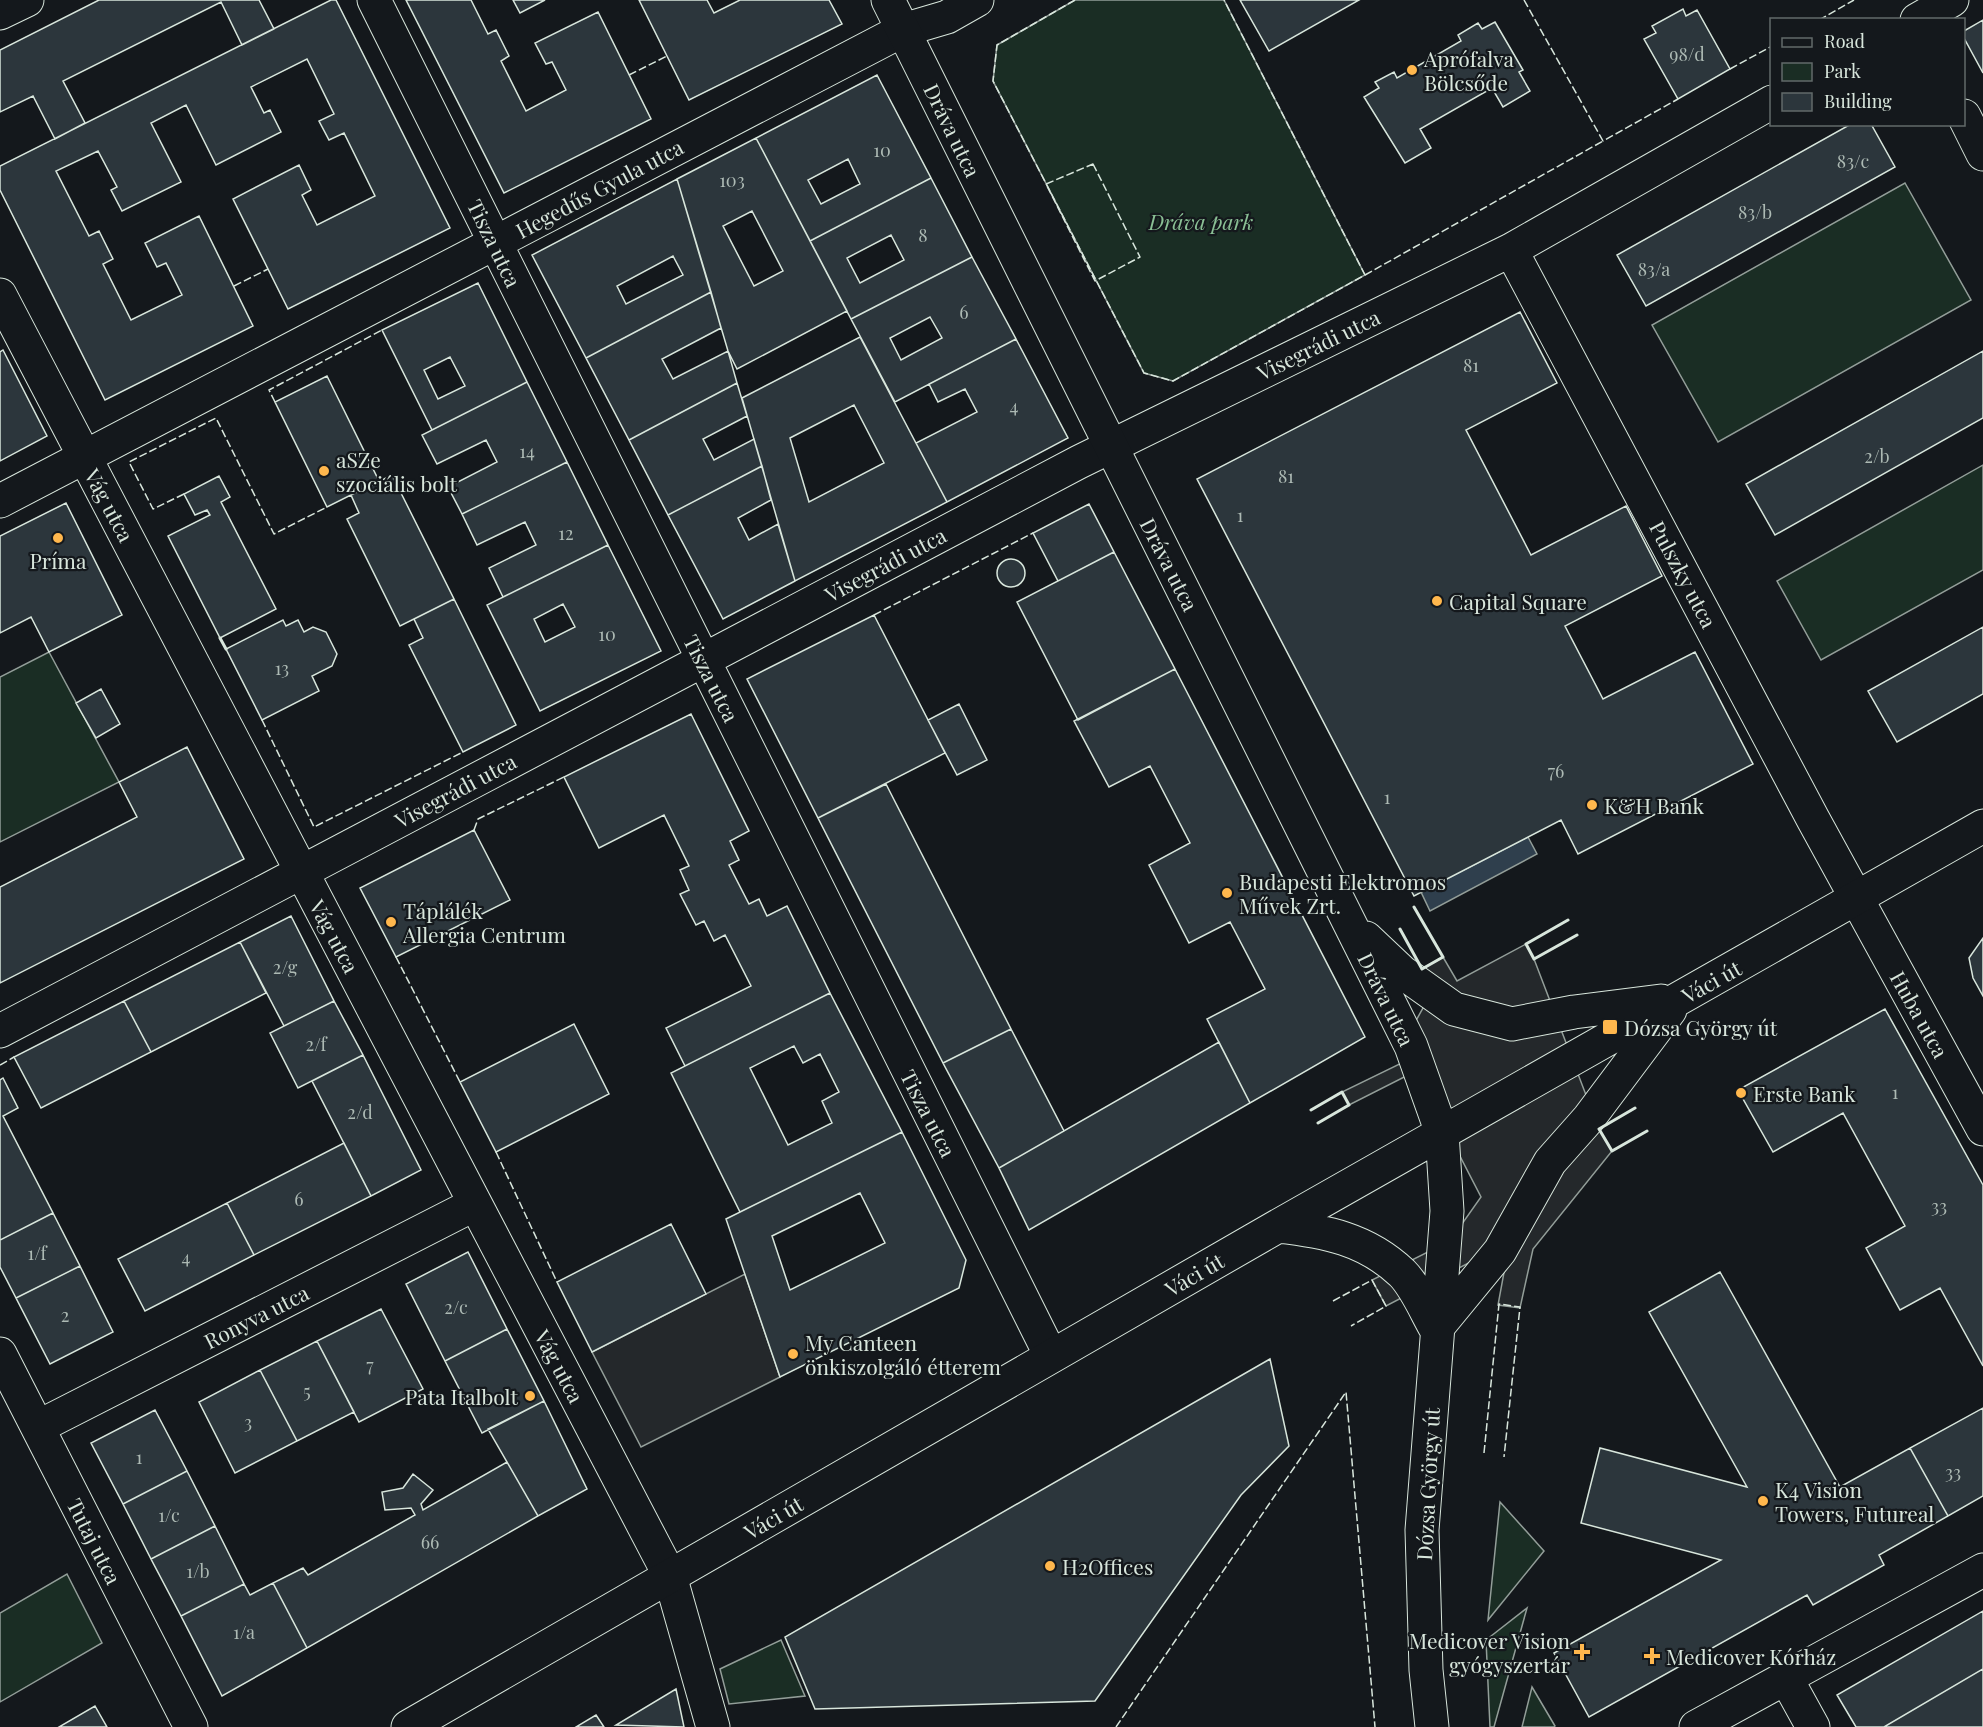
<svg xmlns="http://www.w3.org/2000/svg" width="1983" height="1727" viewBox="0 0 1983 1727" font-family="'Playfair Display',serif">
<style>
.green{fill:#1a2d24;stroke:#939e99;stroke-width:1.5}
.parking{fill:#24282b;stroke:#939e99;stroke-width:1.5}
.water{fill:#2f3f4d;stroke:#939e99;stroke-width:1.5}
.building{fill:#2c363c;stroke:#d8e6dc;stroke-width:1.5;fill-rule:evenodd}
.lines{fill:none;stroke-linecap:round;stroke-linejoin:round}
.minor-casing{stroke:#d8e6dc;stroke-width:35}
.major-casing{stroke:#d8e6dc;stroke-width:35}
.minor{stroke:#14181c;stroke-width:33}
.major{stroke:#14181c;stroke-width:33}
.fence{stroke:#d8e6dc;stroke-width:1.5;stroke-dasharray:8 3;stroke-linecap:butt}
.wall{stroke:#d8e6dc;stroke-width:3}
.poi-dot{fill:#ffb74d;stroke:#14181c;stroke-width:2}
.labels{text-anchor:middle;dominant-baseline:central;stroke-width:4.5;stroke-linejoin:round;paint-order:stroke}
.number-label{font-size:18px;fill:#adbab4}
.poi-label{font-size:21px;fill:#d8e6dc;stroke:#14181c;text-anchor:start}
.street-label{font-size:21px;fill:#d8e6dc;stroke:#14181c}
.park-label{font-size:21px;font-style:italic;fill:#8ac095;stroke:#14181c}
</style>
<rect width="100%" height="100%" fill="#14181c"/>
<path class="green" d="M 1075,0 L 1224,0 L 1365,275 L 1173,381 L 1144,373 L 993,81 L 997,45 Z
M 1905,183 L 1971,300 L 1718,442 L 1652,325 Z
M 1983,465 L 1983,570 L 1821,660 L 1777,581 Z
M 49,652 L 119,782 L 0,842 L 0,677 Z
M 1500,1502 L 1544,1551 L 1488,1620 Z
M 67,1574 L 102,1643 L 0,1702 L 0,1613 Z
M 1527,1608 L 1494,1727 L 1490,1727 L 1486,1640 Z
M 781,1640 L 805,1696 L 729,1704 L 720,1669 Z
M 1532,1687 L 1555,1726 L 1554,1727 L 1522,1727 Z"/>
<path class="parking" d="M 1526,944 L 1534,959 L 1599,1129 L 1612,1151 L 1533,1249 L 1520,1308 L 1498,1305 L 1505,1267 L 1480,1257 L 1386,1306 L 1372,1280 L 1450,1241 L 1481,1197 L 1416,1071 L 1349,1105 L 1342,1092 L 1408,1060 L 1402,1046 L 1434,988 L 1422,969 L 1443,957 L 1457,981 Z
M 745,1274 L 780,1377 L 641,1447 L 592,1352 Z"/>
<path class="water" d="M 1528,837 L 1537,854 L 1430,911 L 1421,892 Z"/>
<path class="building" d="M 99,0 L 259,0 L 274,29 L 242,45 L 221,2 L 63,81 L 85,123 L 55,139 L 33,96 L 0,112 L 0,50 Z
M 331,0 L 336,0 L 450,228 L 288,309 L 233,199 L 299,165 L 311,190 L 302,195 L 317,225 L 375,196 L 344,133 L 329,140 L 319,121 L 334,114 L 307,59 L 251,87 L 264,113 L 270,110 L 281,132 L 216,165 L 186,105 L 151,123 L 181,182 L 122,211 L 111,190 L 117,187 L 98,151 L 56,171 L 89,236 L 99,231 L 113,259 L 103,264 L 131,320 L 182,295 L 166,263 L 157,267 L 145,243 L 199,216 L 253,326 L 105,400 L 0,190 L 0,166 Z
M 406,0 L 471,0 L 488,34 L 496,30 L 509,56 L 501,61 L 526,111 L 566,90 L 552,62 L 546,64 L 535,43 L 598,12 L 651,119 L 504,193 Z
M 513,0 L 545,0 L 520,13 Z
M 639,0 L 707,0 L 714,13 L 740,0 L 829,0 L 842,24 L 689,100 Z
M 1240,0 L 1359,0 L 1269,51 Z
M 1683,9 L 1686,16 L 1697,10 L 1730,69 L 1678,99 L 1644,39 L 1656,33 L 1652,26 Z
M 1983,20 L 1983,73 L 1964,38 L 1964,31 Z
M 1495,22 L 1523,70 L 1519,72 L 1530,91 L 1503,107 L 1492,88 L 1420,129 L 1431,148 L 1405,163 L 1364,97 L 1379,88 L 1375,82 L 1394,72 L 1397,78 L 1461,41 L 1458,35 L 1478,23 L 1482,29 Z
M 877,75 L 931,178 L 810,241 L 756,138 ZM 848,159 L 860,184 L 821,204 L 808,180 Z
M 1851,124 L 1871,124 L 1895,167 L 1646,306 L 1617,255 Z
M 756,138 L 847,311 L 737,369 L 728,351 L 677,179 ZM 752,211 L 783,271 L 754,286 L 723,226 Z
M 931,178 L 972,257 L 851,319 L 810,241 ZM 891,235 L 904,260 L 860,283 L 847,258 Z
M 677,179 L 711,292 L 586,358 L 532,255 ZM 673,256 L 683,275 L 626,304 L 617,286 Z
M 972,257 L 1016,339 L 895,402 L 851,319 ZM 930,317 L 942,338 L 901,360 L 890,338 Z
M 478,283 L 527,382 L 432,430 L 382,330 ZM 450,357 L 465,386 L 438,399 L 424,370 Z
M 711,292 L 721,328 L 662,359 L 673,379 L 728,351 L 737,383 L 629,440 L 586,358 Z
M 1520,312 L 1557,383 L 1466,430 L 1531,555 L 1626,506 L 1662,576 L 1565,626 L 1603,699 L 1695,652 L 1753,764 L 1578,854 L 1561,820 L 1414,896 L 1197,479 Z
M 860,337 L 947,502 L 795,581 L 742,398 ZM 854,405 L 884,463 L 809,502 L 790,438 Z
M 1016,339 L 1068,438 L 947,502 L 916,443 L 977,412 L 965,389 L 938,402 L 929,384 Z
M 3,350 L 47,436 L 0,461 L 0,352 Z
M 1983,351 L 1983,418 L 1775,535 L 1746,484 Z
M 327,376 L 379,481 L 327,507 L 275,402 Z
M 527,382 L 567,462 L 462,514 L 448,487 L 497,462 L 486,440 L 437,464 L 422,435 Z
M 737,383 L 747,416 L 703,439 L 714,460 L 754,439 L 762,466 L 668,515 L 629,440 Z
M 567,462 L 608,545 L 503,597 L 489,568 L 536,545 L 525,522 L 477,545 L 462,514 Z
M 762,466 L 771,500 L 738,518 L 749,540 L 778,524 L 795,581 L 723,619 L 668,515 Z
M 392,475 L 454,599 L 400,626 L 347,519 L 359,513 L 351,495 Z
M 219,476 L 230,497 L 221,502 L 276,609 L 220,638 L 168,536 L 210,515 L 207,510 L 195,515 L 184,494 Z
M 66,503 L 122,615 L 49,652 L 31,617 L 0,633 L 0,536 Z
M 1089,504 L 1114,552 L 1058,581 L 1033,533 Z
M 608,545 L 661,651 L 540,711 L 487,605 ZM 563,604 L 575,627 L 545,642 L 534,619 Z
M 1114,552 L 1175,669 L 1078,720 L 1017,602 Z
M997 573a14 14 0 1 1 28 0a14 14 0 1 1-28 0Z
M 454,599 L 516,725 L 463,752 L 409,645 L 423,638 L 414,619 Z
M 874,615 L 945,753 L 818,818 L 747,679 Z
M 283,620 L 286,626 L 298,620 L 304,632 L 313,627 L 326,632 L 337,654 L 332,666 L 312,676 L 319,691 L 262,720 L 226,649 Z
M 1983,627 L 1983,694 L 1897,742 L 1868,691 Z
M 1175,669 L 1365,1037 L 1250,1103 L 1207,1019 L 1265,989 L 1230,922 L 1189,943 L 1149,865 L 1190,843 L 1150,766 L 1109,787 L 1074,721 Z
M 101,689 L 120,724 L 96,738 L 76,703 Z
M 959,704 L 987,760 L 957,775 L 928,720 Z
M 691,714 L 749,831 L 730,841 L 739,860 L 729,865 L 749,904 L 759,899 L 767,916 L 787,906 L 830,993 L 685,1066 L 666,1028 L 751,986 L 725,935 L 714,941 L 704,921 L 696,925 L 680,894 L 689,890 L 680,870 L 689,866 L 664,815 L 599,848 L 564,777 Z
M 187,747 L 244,859 L 0,983 L 0,887 L 137,817 L 119,782 Z
M 886,784 L 1011,1029 L 943,1063 L 818,818 Z
M 474,830 L 510,900 L 396,957 L 360,888 Z
M 291,916 L 334,1001 L 284,1026 L 240,942 Z
M 1983,938 L 1983,996 L 1973,978 L 1969,958 Z
M 240,942 L 266,993 L 151,1052 L 124,1001 Z
M 830,993 L 902,1132 L 740,1212 L 671,1073 ZM 794,1046 L 803,1063 L 820,1054 L 839,1092 L 822,1101 L 832,1123 L 788,1145 L 750,1068 Z
M 124,1001 L 151,1052 L 41,1108 L 14,1057 Z
M 334,1001 L 363,1055 L 298,1088 L 270,1033 Z
M 1885,1009 L 1983,1185 L 1983,1366 L 1940,1288 L 1900,1310 L 1866,1248 L 1905,1226 L 1843,1113 L 1773,1152 L 1738,1090 Z
M 574,1024 L 609,1094 L 496,1152 L 460,1082 Z
M 1011,1029 L 1064,1131 L 999,1168 L 943,1063 Z
M 1219,1042 L 1250,1103 L 1029,1230 L 999,1168 Z
M 363,1055 L 421,1170 L 371,1196 L 312,1081 Z
M 3,1078 L 18,1108 L 3,1116 L 53,1213 L 0,1240 L 0,1080 Z
M 902,1132 L 966,1260 L 959,1288 L 780,1377 L 726,1219 ZM 860,1193 L 885,1243 L 790,1290 L 772,1236 Z
M 344,1143 L 371,1196 L 254,1255 L 227,1203 Z
M 227,1203 L 254,1255 L 145,1311 L 118,1259 Z
M 53,1213 L 80,1266 L 16,1298 L 0,1267 L 0,1240 Z
M 671,1224 L 706,1294 L 592,1352 L 557,1282 Z
M 468,1252 L 507,1329 L 445,1361 L 406,1284 Z
M 80,1266 L 113,1332 L 50,1364 L 16,1298 Z
M 1720,1272 L 1840,1487 L 1910,1448 L 1948,1516 L 1879,1555 L 1884,1565 L 1813,1605 L 1807,1595 L 1589,1717 L 1554,1653 L 1721,1560 L 1581,1523 L 1600,1448 L 1747,1487 L 1649,1312 Z
M 381,1309 L 423,1389 L 359,1422 L 317,1341 Z
M 507,1329 L 544,1401 L 482,1433 L 445,1361 Z
M 317,1341 L 354,1412 L 297,1441 L 260,1370 Z
M 1270,1359 L 1289,1446 L 1241,1495 L 1095,1701 L 815,1709 L 785,1637 Z
M 260,1370 L 297,1441 L 235,1473 L 199,1402 Z
M 544,1401 L 587,1489 L 538,1516 L 488,1429 Z
M 1983,1408 L 1983,1496 L 1948,1516 L 1910,1448 Z
M 155,1410 L 187,1471 L 123,1504 L 91,1443 Z
M 507,1462 L 538,1516 L 307,1648 L 273,1583 L 303,1568 L 308,1575 L 415,1515 L 411,1508 L 385,1510 L 382,1492 L 403,1488 L 413,1474 L 433,1490 L 421,1504 L 423,1510 Z
M 187,1471 L 215,1526 L 151,1559 L 123,1504 Z
M 215,1526 L 244,1584 L 181,1616 L 151,1559 Z
M 273,1583 L 307,1648 L 222,1696 L 181,1616 L 244,1584 L 250,1595 Z
M 1983,1611 L 1983,1669 L 1884,1727 L 1856,1727 L 1837,1695 Z
M 1983,1669 L 1983,1727 L 1884,1727 Z
M 676,1689 L 684,1727 L 616,1725 Z
M 95,1706 L 107,1727 L 59,1727 Z
M 596,1715 L 604,1727 L 576,1727 Z"/>
<g class="lines">
<g class="minor-casing">
<path id="minor" d="M 374,0 L 1051,1356
M 0,13 L 27,0
M 1917,20 L 1952,0
M 1964,116 L 1983,154
M 1511,250 L 1813,819 L 1983,1129
M 0,295 L 670,1576 L 713,1727
M 0,501 L 903,30 L 947,17 L 977,0
M 0,1031 L 1079,462 L 1511,250 L 1772,102
M 0,1354 L 191,1727
M 38,1427 L 475,1204
M 1786,1678 L 1813,1727
M 1696,1727 L 1983,1570"/>
</g>
<g class="major-casing">
<path id="major" d="M 888,0 L 1411,1046 L 1442,1133 L 1447,1211 L 1422,1530 L 1426,1670 L 1432,1727
M 1366,938 L 1402,972 L 1454,1009 L 1512,1024 L 1574,1012 L 1661,1001
M 1278,1226 C 1325,1231 1366,1239 1402,1273 C 1416,1287 1426,1312 1436,1329
M 1436,1329 L 1500,1251 L 1550,1162 L 1589,1118 L 1670,1010
M 408,1727 L 1278,1226 L 1983,826"/>
</g>
<use href="#minor" class="minor"/>
<use href="#major" class="major"/>
<path class="fence" d="M 1075,0 L 997,45 L 993,81 L 1144,373 L 1173,381 L 1365,275 L 1224,0
M 1524,0 L 1603,141 L 1678,99
M 1819,20 L 1854,0
M 1730,69 L 1772,46
M 629,75 L 667,56
M 1093,164 L 1140,257 L 1095,281 L 1046,184 Z
M 1365,275 L 1603,141
M 234,286 L 268,269
M 275,402 L 269,390 L 382,330
M 184,494 L 153,509 L 129,462 L 216,418 L 274,534 L 327,507
M 874,615 L 1033,533
M 262,720 L 314,827 L 463,752
M 474,830 L 478,819 L 564,777
M 396,957 L 460,1082
M 0,1065 L 14,1057
M 496,1152 L 557,1282
M 1333,1301 L 1372,1280 L 1386,1306 L 1351,1326
M 1484,1453 L 1499,1304 L 1520,1307 L 1504,1457
M 1116,1727 L 1346,1392 L 1375,1727"/>
<path class="wall" d="M 220,638 L 226,649
M 1568,920 L 1526,944 L 1534,959 L 1577,935
M 1400,929 L 1422,969 L 1443,957 L 1414,907
M 1635,1108 L 1599,1129 L 1612,1151 L 1647,1131
M 1311,1110 L 1342,1092 L 1349,1105 L 1318,1123"/>
</g>
<g class="poi-dot">
<circle cx="1412" cy="70" r="6"/>
<circle cx="324" cy="471" r="6"/>
<circle cx="58" cy="538" r="6"/>
<circle cx="1437" cy="601" r="6"/>
<circle cx="1592" cy="805" r="6"/>
<circle cx="1227" cy="893" r="6"/>
<circle cx="391" cy="922" r="6"/>
<rect x="1602" y="1019" width="16" height="16" rx="3"/>
<circle cx="1741" cy="1093" r="6"/>
<circle cx="793" cy="1354" r="6"/>
<circle cx="530" cy="1396" r="6"/>
<circle cx="1763" cy="1501" r="6"/>
<circle cx="1050" cy="1566" r="6"/>
<path d="M1579 1643h6v6h6v6h-6v6h-6v-6h-6v-6h6z"/>
<path d="M1649 1647h6v6h6v6h-6v6h-6v-6h-6v-6h6z"/>
</g>
<g class="labels">
<g class="number-label">
<text x="1687" y="54">98/d</text>
<text x="882" y="150">10</text>
<text x="1853" y="161">83/c</text>
<text x="732" y="180">103</text>
<text x="1755" y="212">83/b</text>
<text x="923" y="235">8</text>
<text x="1654" y="269">83/a</text>
<text x="964" y="312">6</text>
<text x="1471" y="365">81</text>
<text x="1014" y="406">4</text>
<text x="527" y="451">14</text>
<text x="1877" y="456">2/b</text>
<text x="1286" y="476">81</text>
<text x="1240" y="515">1</text>
<text x="566" y="533">12</text>
<text x="607" y="634">10</text>
<text x="282" y="668">13</text>
<text x="1556" y="771">76</text>
<text x="1387" y="797">1</text>
<text x="285" y="967">2/g</text>
<text x="316" y="1044">2/f</text>
<text x="1895" y="1092">1</text>
<text x="360" y="1112">2/d</text>
<text x="299" y="1199">6</text>
<text x="1939" y="1206">33</text>
<text x="37" y="1253">1/f</text>
<text x="186" y="1257">4</text>
<text x="456" y="1307">2/c</text>
<text x="65" y="1315">2</text>
<text x="370" y="1365">7</text>
<text x="307" y="1391">5</text>
<text x="248" y="1422">3</text>
<text x="139" y="1457">1</text>
<text x="1953" y="1472">33</text>
<text x="169" y="1515">1/c</text>
<text x="430" y="1542">66</text>
<text x="198" y="1571">1/b</text>
<text x="244" y="1632">1/a</text>
</g>
<g class="poi-label">
<text x="1424" y="58">Aprófalva<tspan x="1424" dy="24">Bölcsőde</tspan></text>
<text x="336" y="459">aSZe<tspan x="336" dy="24">szociális bolt</tspan></text>
<text x="58" y="560" text-anchor="middle">Príma</text>
<text x="1449" y="601">Capital Square</text>
<text x="1604" y="805">K&amp;H Bank</text>
<text x="1239" y="881">Budapesti Elektromos<tspan x="1239" dy="24">Művek Zrt.</tspan></text>
<text x="403" y="910">Táplálék<tspan x="403" dy="24">Allergia Centrum</tspan></text>
<text x="1624" y="1027">Dózsa György út</text>
<text x="1753" y="1093">Erste Bank</text>
<text x="805" y="1342">My Canteen<tspan x="805" dy="24">önkiszolgáló étterem</tspan></text>
<text x="518" y="1396" text-anchor="end">Pata Italbolt</text>
<text x="1775" y="1489">K4 Vision<tspan x="1775" dy="24">Towers, Futureal</tspan></text>
<text x="1062" y="1566">H2Offices</text>
<text x="1570" y="1640" text-anchor="end">Medicover Vision<tspan x="1570" dy="24">gyógyszertár</tspan></text>
<text x="1666" y="1656">Medicover Kórház</text>
</g>
<g class="street-label">
<text transform="translate(953 130) rotate(64)">Dráva utca</text>
<text transform="translate(599 188) rotate(-28)">Hegedűs Gyula utca</text>
<text transform="translate(495 243) rotate(64)">Tisza utca</text>
<text transform="translate(1318 344) rotate(-26)">Visegrádi utca</text>
<text transform="translate(110 505) rotate(62)">Vág utca</text>
<text transform="translate(885 564) rotate(-28)">Visegrádi utca</text>
<text transform="translate(1170 564) rotate(63)">Dráva utca</text>
<text transform="translate(1684 574) rotate(62)">Pulszky utca</text>
<text transform="translate(712 678) rotate(63)">Tisza utca</text>
<text transform="translate(455 790) rotate(-28)">Visegrádi utca</text>
<text transform="translate(335 936) rotate(62)">Vág utca</text>
<text transform="translate(1711 981) rotate(-29)">Váci út</text>
<text transform="translate(1387 999) rotate(64)">Dráva utca</text>
<text transform="translate(1920 1014) rotate(61)">Huba utca</text>
<text transform="translate(929 1113) rotate(63)">Tisza utca</text>
<text transform="translate(1194 1274) rotate(-30)">Váci út</text>
<text transform="translate(256 1316) rotate(-27)">Ronyva utca</text>
<text transform="translate(560 1366) rotate(62)">Vág utca</text>
<text transform="translate(1427 1484) rotate(-87)">Dózsa György út</text>
<text transform="translate(773 1517) rotate(-30)">Váci út</text>
<text transform="translate(95 1541) rotate(63)">Tutaj utca</text>
</g>
<g class="park-label">
<text x="1201" y="221">Dráva park</text>
</g>
</g>
<rect x="1770" y="18" width="195" height="108" fill="#14181c" stroke="#626a69" stroke-width="1.5"/>
<rect x="1782" y="38" width="30" height="9" fill="#14181c" stroke="#626a69" stroke-width="1.5"/>
<text x="1824" y="48" font-size="18" fill="#d8e6dc">Road</text>
<rect x="1782" y="63" width="30" height="18" fill="#1a2d24" stroke="#626a69" stroke-width="1.5"/>
<text x="1824" y="78" font-size="18" fill="#d8e6dc">Park</text>
<rect x="1782" y="93" width="30" height="18" fill="#2c363c" stroke="#626a69" stroke-width="1.5"/>
<text x="1824" y="108" font-size="18" fill="#d8e6dc">Building</text>
</svg>
